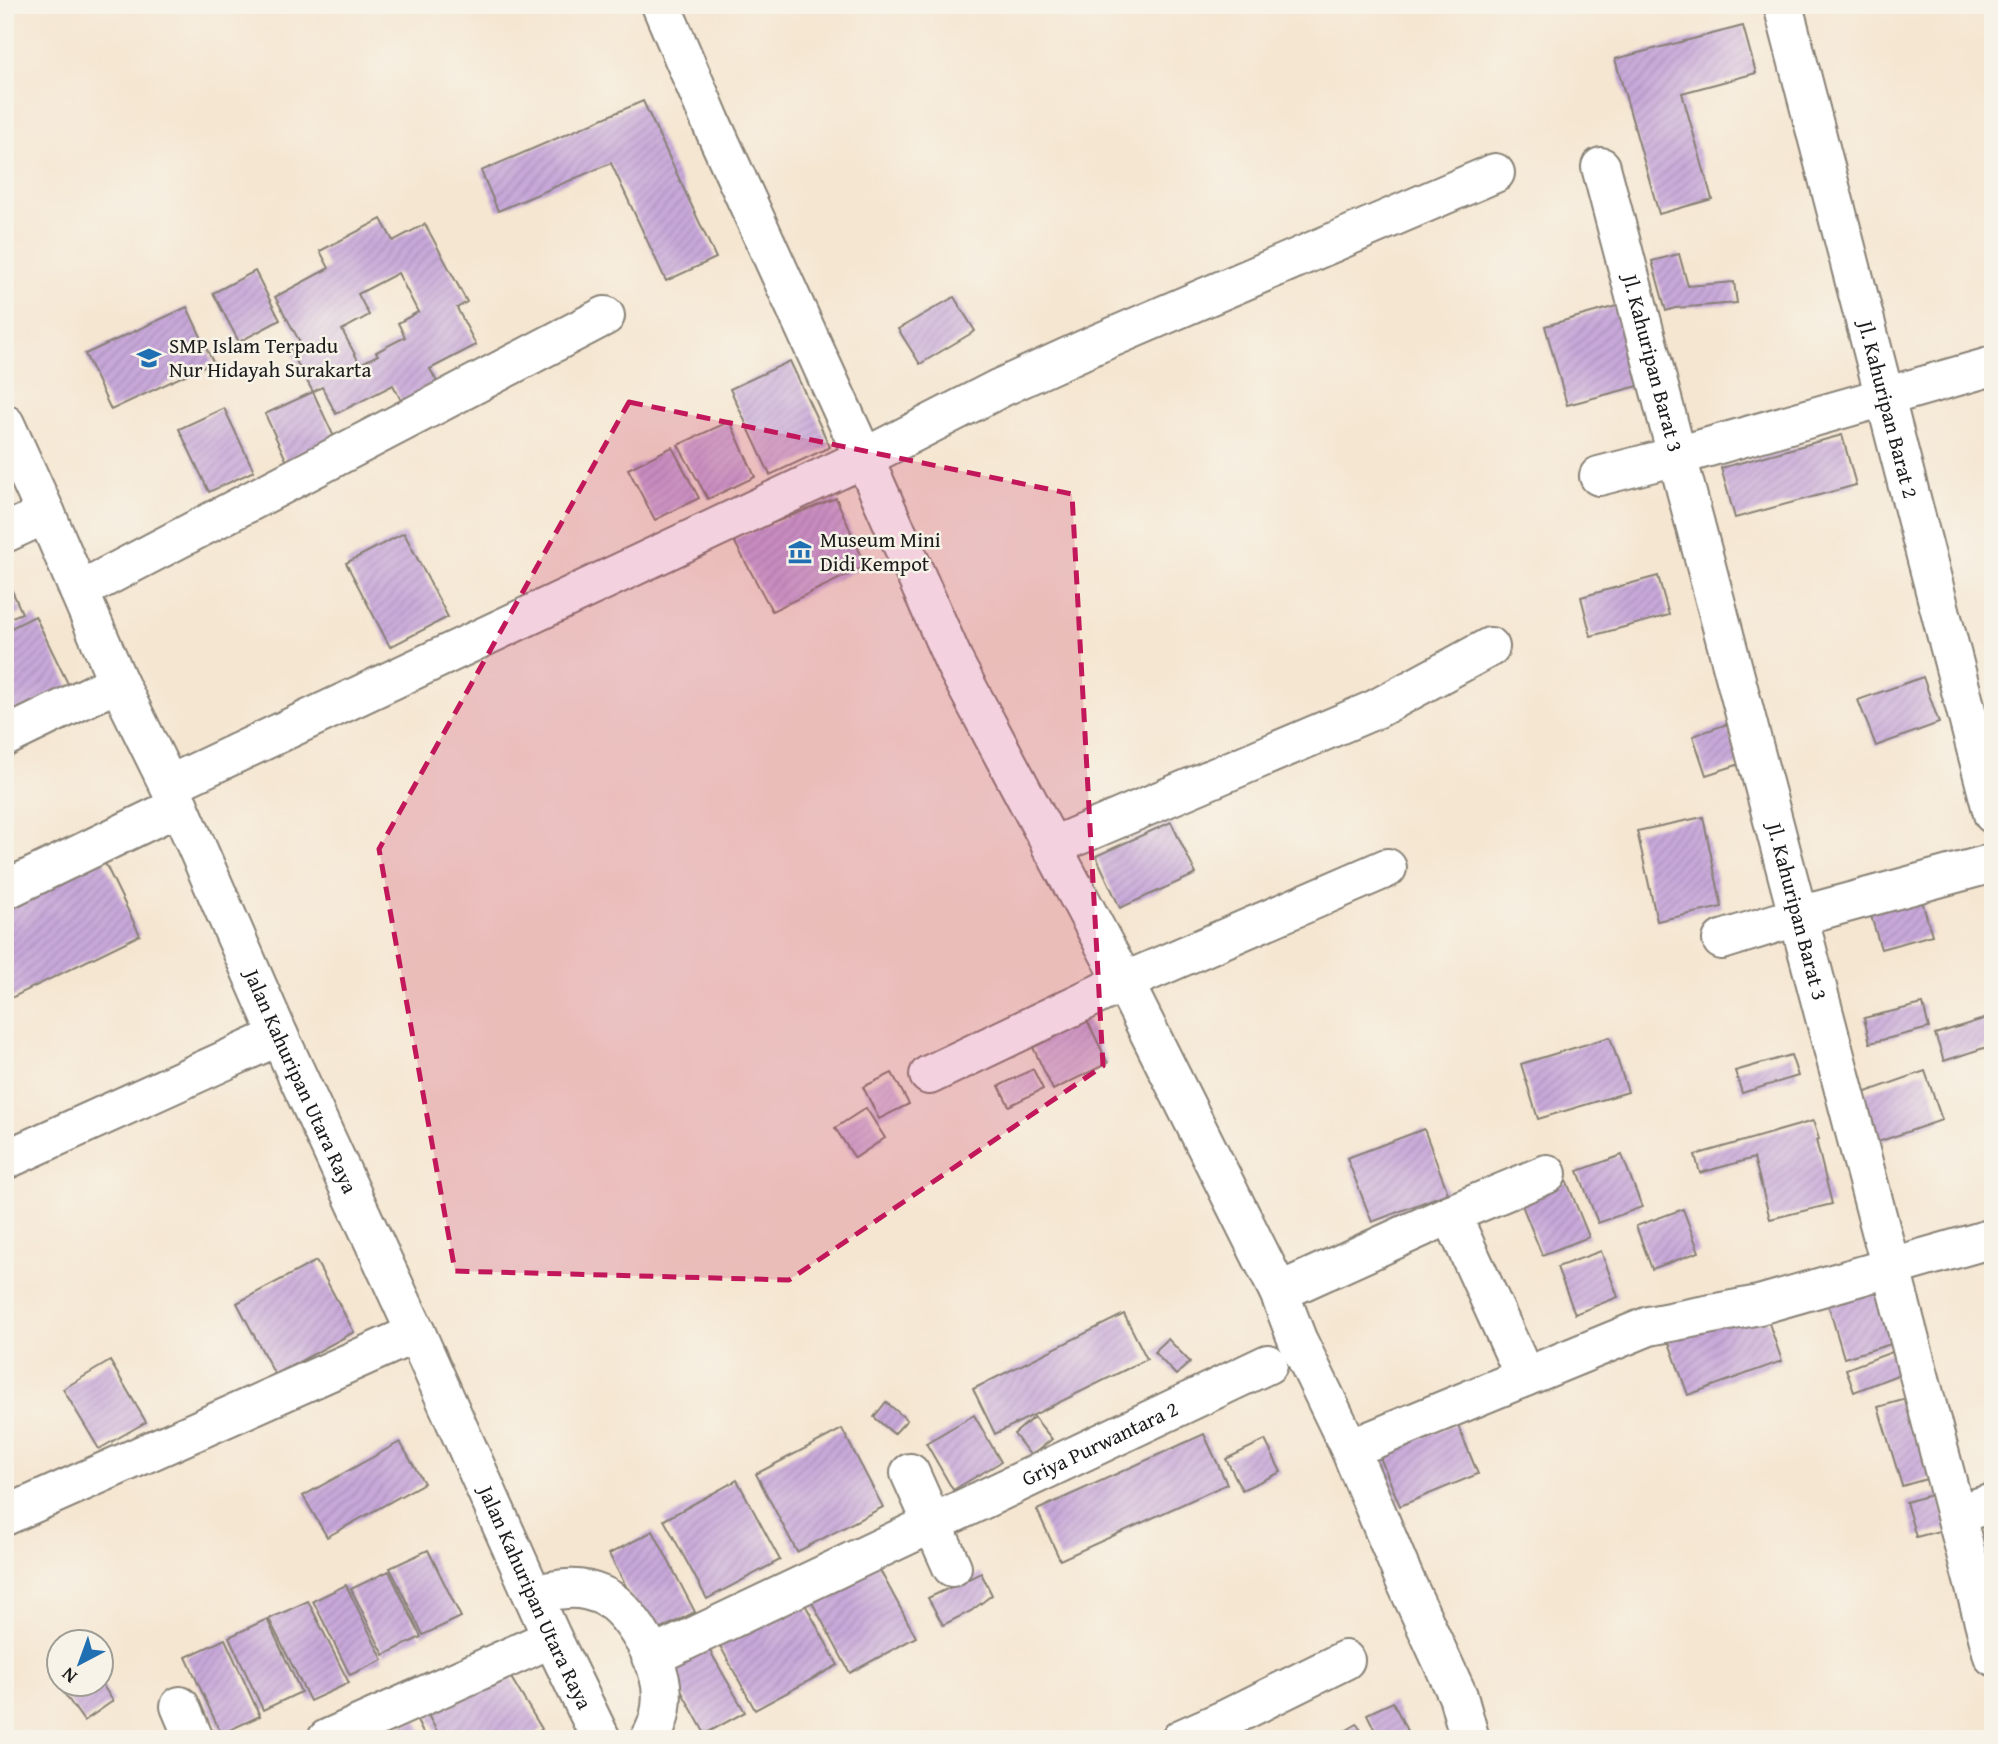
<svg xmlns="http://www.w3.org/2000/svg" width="1998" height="1744" font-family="'Gentium Book Plus',serif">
<defs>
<pattern id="building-hatch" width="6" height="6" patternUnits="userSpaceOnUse" patternTransform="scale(1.75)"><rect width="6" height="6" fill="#c8a8d9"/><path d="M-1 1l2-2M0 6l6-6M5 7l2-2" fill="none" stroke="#ab90ba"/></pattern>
</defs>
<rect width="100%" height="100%" fill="#f7f3e8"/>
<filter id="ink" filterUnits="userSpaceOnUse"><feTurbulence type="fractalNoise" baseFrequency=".0143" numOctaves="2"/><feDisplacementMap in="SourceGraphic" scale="14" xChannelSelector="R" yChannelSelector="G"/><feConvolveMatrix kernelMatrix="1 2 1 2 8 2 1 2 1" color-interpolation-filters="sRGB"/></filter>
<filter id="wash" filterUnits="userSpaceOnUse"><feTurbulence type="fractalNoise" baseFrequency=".00686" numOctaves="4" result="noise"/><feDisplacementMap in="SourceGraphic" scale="28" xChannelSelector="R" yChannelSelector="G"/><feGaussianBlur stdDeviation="1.57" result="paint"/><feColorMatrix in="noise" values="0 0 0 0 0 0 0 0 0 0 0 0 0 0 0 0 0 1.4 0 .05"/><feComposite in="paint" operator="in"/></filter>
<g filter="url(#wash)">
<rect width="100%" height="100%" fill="#f5e6d1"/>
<g id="blocks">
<g fill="url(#building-hatch)" fill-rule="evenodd">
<path d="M1743 26 1756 73 1682 93 1712 199 1659 214 1615 59Z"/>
<path d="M643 101 716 258 666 281 611 163 498 211 481 171Z"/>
<path d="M381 219 393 241 425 224 467 302 457 308 476 345 430 369 442 391 406 410 393 385 336 414 322 387 313 392 335 439 287 462 265 414 313 392 289 348 300 342 275 297 329 268 320 251ZM398 273 418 312 398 323 405 337 376 352 378 355 360 364 342 330 369 315 358 294Z"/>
<path d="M1679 254 1688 286 1734 282 1737 303 1675 308 1666 311 1652 261Z"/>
<path d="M255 271 280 320 239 342 213 293Z"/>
<path d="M954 297 975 331 920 364 898 329Z"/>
<path d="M1620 305 1642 385 1567 405 1545 326Z"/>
<path d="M187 307 213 362 111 410 85 354Z"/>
<path d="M790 361 830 447 770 475 730 389Z"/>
<path d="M224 408 254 471 209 492 179 429Z"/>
<path d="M730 421 755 477 708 499 678 445Z"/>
<path d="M1842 435 1856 485 1735 518 1721 468Z"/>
<path d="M672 447 699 498 655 520 628 469Z"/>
<path d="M836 498 866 566 772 611 733 539Z"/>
<path d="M404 533 448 617 390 647 346 563Z"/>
<path d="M5 575 22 613 5 620Z"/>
<path d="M1658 576 1669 615 1591 636 1581 597Z"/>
<path d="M35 616 73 694 5 727V631Z"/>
<path d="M1923 677 1939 723 1876 746 1858 700Z"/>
<path d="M1727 724 1740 764 1706 775 1693 736Z"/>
<path d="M1703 817 1722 907 1657 921 1637 831Z"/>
<path d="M1171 822 1196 874 1120 908 1096 856Z"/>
<path d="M103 859 140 935 5 1001V907Z"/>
<path d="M1919 891 1932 935 1881 949 1868 906Z"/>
<path d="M1923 1004 1929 1028 1870 1043 1864 1018Z"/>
<path d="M1084 1014 1108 1063 1053 1090 1030 1041Z"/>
<path d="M1993 1016V1045L1944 1061 1935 1034Z"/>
<path d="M1610 1037 1628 1092 1538 1119 1521 1064Z"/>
<path d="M1791 1055 1798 1076 1742 1093 1735 1071Z"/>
<path d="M1033 1069 1043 1089 1009 1106 999 1086Z"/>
<path d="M1925 1071 1942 1120 1878 1142 1860 1094Z"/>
<path d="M892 1073 909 1104 879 1119 863 1087Z"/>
<path d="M866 1108 885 1138 855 1158 835 1128Z"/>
<path d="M1813 1121 1819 1139 1816 1140 1832 1204 1770 1219 1754 1158 1700 1173 1695 1155Z"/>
<path d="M1424 1129 1448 1193 1372 1222 1347 1158Z"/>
<path d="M1622 1155 1642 1207 1598 1223 1578 1171Z"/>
<path d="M1567 1182 1589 1237 1542 1255 1520 1200Z"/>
<path d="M1683 1209 1699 1252 1652 1269 1636 1226Z"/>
<path d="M1601 1251 1618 1297 1575 1314 1557 1267Z"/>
<path d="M316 1261 354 1332 275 1375 237 1303Z"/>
<path d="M1879 1281 1898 1342 1844 1358 1826 1297Z"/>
<path d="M1763 1306 1782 1361 1688 1395 1668 1340Z"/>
<path d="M1124 1314 1147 1359 995 1434 973 1389Z"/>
<path d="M1168 1339 1190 1362 1176 1375 1154 1352Z"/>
<path d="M1892 1352 1900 1374 1854 1392 1846 1369Z"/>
<path d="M110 1361 146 1422 99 1449 63 1389Z"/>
<path d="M1914 1397 1937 1476 1902 1486 1878 1407Z"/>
<path d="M886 1402 907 1420 894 1434 874 1417Z"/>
<path d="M974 1415 1001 1462 953 1490 926 1443Z"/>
<path d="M1034 1417 1052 1439 1031 1456 1014 1434Z"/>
<path d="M1457 1423 1478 1474 1400 1506 1379 1455Z"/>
<path d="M842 1429 883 1507 797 1552 756 1474Z"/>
<path d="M1204 1434 1227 1484 1060 1560 1037 1510Z"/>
<path d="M1265 1440 1281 1472 1242 1490 1226 1459Z"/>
<path d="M400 1442 424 1483 327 1537 303 1496Z"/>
<path d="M737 1480 780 1560 707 1599 664 1520Z"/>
<path d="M1938 1493 1947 1529 1916 1537 1906 1502Z"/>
<path d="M653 1531 695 1612 651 1634 609 1554Z"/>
<path d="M428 1550 461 1617 423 1635 390 1568Z"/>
<path d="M875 1561 916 1637 850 1673 809 1597Z"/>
<path d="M389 1571 421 1637 384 1655 351 1589Z"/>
<path d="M981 1573 992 1595 971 1611 943 1625 928 1598Z"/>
<path d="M346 1585 383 1660 350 1675 313 1601Z"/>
<path d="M801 1597 838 1665 755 1710 718 1642Z"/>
<path d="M308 1601 349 1683 310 1701 269 1619Z"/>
<path d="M267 1619 301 1692 263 1710 229 1637Z"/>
<path d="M225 1639 260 1716 221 1734 186 1657Z"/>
<path d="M706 1644 745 1712 705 1734 667 1665Z"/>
<path d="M510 1676 542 1729 526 1739H441L428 1715Z"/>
<path d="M67 1684H102L113 1701 84 1721 61 1689Z"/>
<path d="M1393 1702 1411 1739H1379L1367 1714Z"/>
<path d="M416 1719 426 1739H378Z"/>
<path d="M1357 1724 1366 1739H1332Z"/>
</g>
</g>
</g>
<g filter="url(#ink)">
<use href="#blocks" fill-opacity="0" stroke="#888176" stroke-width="2"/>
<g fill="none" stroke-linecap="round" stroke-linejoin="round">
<g stroke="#888176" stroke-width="42">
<g id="minor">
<path d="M661 5 711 122 864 458 956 666 1124 982 1279 1292 1297 1339 1350 1449 1649 1326 1759 1305 1993 1238"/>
<path id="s1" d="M1783 5 1993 814"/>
<path id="s2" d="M1601 167 1993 1656"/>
<path id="s3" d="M5 424 46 514 118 682 179 806 279 1036 416 1333 552 1638 601 1739"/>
<path d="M1599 476 1677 456 1993 366"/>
<path d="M5 533 46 514"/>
<path d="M79 591 605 316"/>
<path d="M5 737 118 682"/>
<path d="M169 785 864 458 1000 388 1092 346 1495 173"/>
<path d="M1051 847 1376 709 1490 647"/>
<path d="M5 890 179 806"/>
<path d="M1722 940 1799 916 1993 863"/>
<path d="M929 1075 1124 982 1387 868"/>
<path d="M5 1160 279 1036"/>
<path d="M1451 1214 1525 1377"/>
<path d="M1279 1292 1451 1214 1547 1174"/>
<path d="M1350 1449 1404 1578 1458 1696 1470 1739"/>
<path d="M910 1473 952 1567"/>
<path d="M1956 1514 1993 1503"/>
<path d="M5 1516 416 1333"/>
<path d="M532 1594C559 1590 575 1584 601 1595 626 1605 653 1650 659 1676 665 1697 661 1721 650 1739"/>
<path id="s4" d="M651 1657 1268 1364"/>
<path d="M180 1706 194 1739"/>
<path d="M327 1739 552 1638"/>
<path d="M1181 1739 1224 1720 1345 1660"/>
</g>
</g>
<use href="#minor" stroke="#fff" stroke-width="38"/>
</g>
</g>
<path fill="#c2185b" fill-opacity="0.2" stroke="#c2185b" stroke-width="5" stroke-dasharray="14 9" stroke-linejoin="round" d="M629 402 1072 494 1103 1066 789 1280 455 1271 379 849Z"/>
<defs>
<g id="school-bare" transform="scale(1.89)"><path d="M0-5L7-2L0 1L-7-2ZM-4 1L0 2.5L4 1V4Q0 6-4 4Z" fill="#1f6fb2" stroke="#f7f3e8" stroke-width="2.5" paint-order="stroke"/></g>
<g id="museum-bare" transform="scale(1.89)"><path d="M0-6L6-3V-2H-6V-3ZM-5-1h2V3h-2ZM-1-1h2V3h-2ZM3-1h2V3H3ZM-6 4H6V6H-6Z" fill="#1f6fb2" stroke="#f7f3e8" stroke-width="2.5" paint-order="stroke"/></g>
</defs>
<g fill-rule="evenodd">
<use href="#school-bare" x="149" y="358"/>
<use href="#museum-bare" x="800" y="552"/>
</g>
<g text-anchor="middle" stroke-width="5" stroke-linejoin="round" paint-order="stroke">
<g font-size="21" fill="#1c1c1c" stroke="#f7f3e8" text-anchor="start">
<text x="169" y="353">SMP Islam Terpadu<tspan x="169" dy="24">Nur Hidayah Surakarta</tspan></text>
<text x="820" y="547">Museum Mini<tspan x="820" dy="24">Didi Kempot</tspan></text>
</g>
<g font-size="21" fill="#1c1c1c" stroke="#f7f3e8">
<text dy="7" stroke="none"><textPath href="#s2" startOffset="203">Jl. Kahuripan Barat 3</textPath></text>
<text dy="7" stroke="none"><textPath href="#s1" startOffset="418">Jl. Kahuripan Barat 2</textPath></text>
<text dy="7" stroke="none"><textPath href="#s2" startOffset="770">Jl. Kahuripan Barat 3</textPath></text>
<text dy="7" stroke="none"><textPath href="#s3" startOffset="721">Jalan Kahuripan Utara Raya</textPath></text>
<text dy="7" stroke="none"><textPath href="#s4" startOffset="497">Griya Purwantara 2</textPath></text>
<text dy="7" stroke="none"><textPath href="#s3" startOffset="1288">Jalan Kahuripan Utara Raya</textPath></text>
</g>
</g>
<rect width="1998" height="1744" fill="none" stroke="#f7f3e8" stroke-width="28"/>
<g transform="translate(80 1663) rotate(221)"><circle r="33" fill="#f7f3e8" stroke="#9f9d96" stroke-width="2"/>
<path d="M0-5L12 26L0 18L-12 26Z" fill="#1f6fb2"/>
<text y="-10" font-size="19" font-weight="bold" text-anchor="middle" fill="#1c1c1c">N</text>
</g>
</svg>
